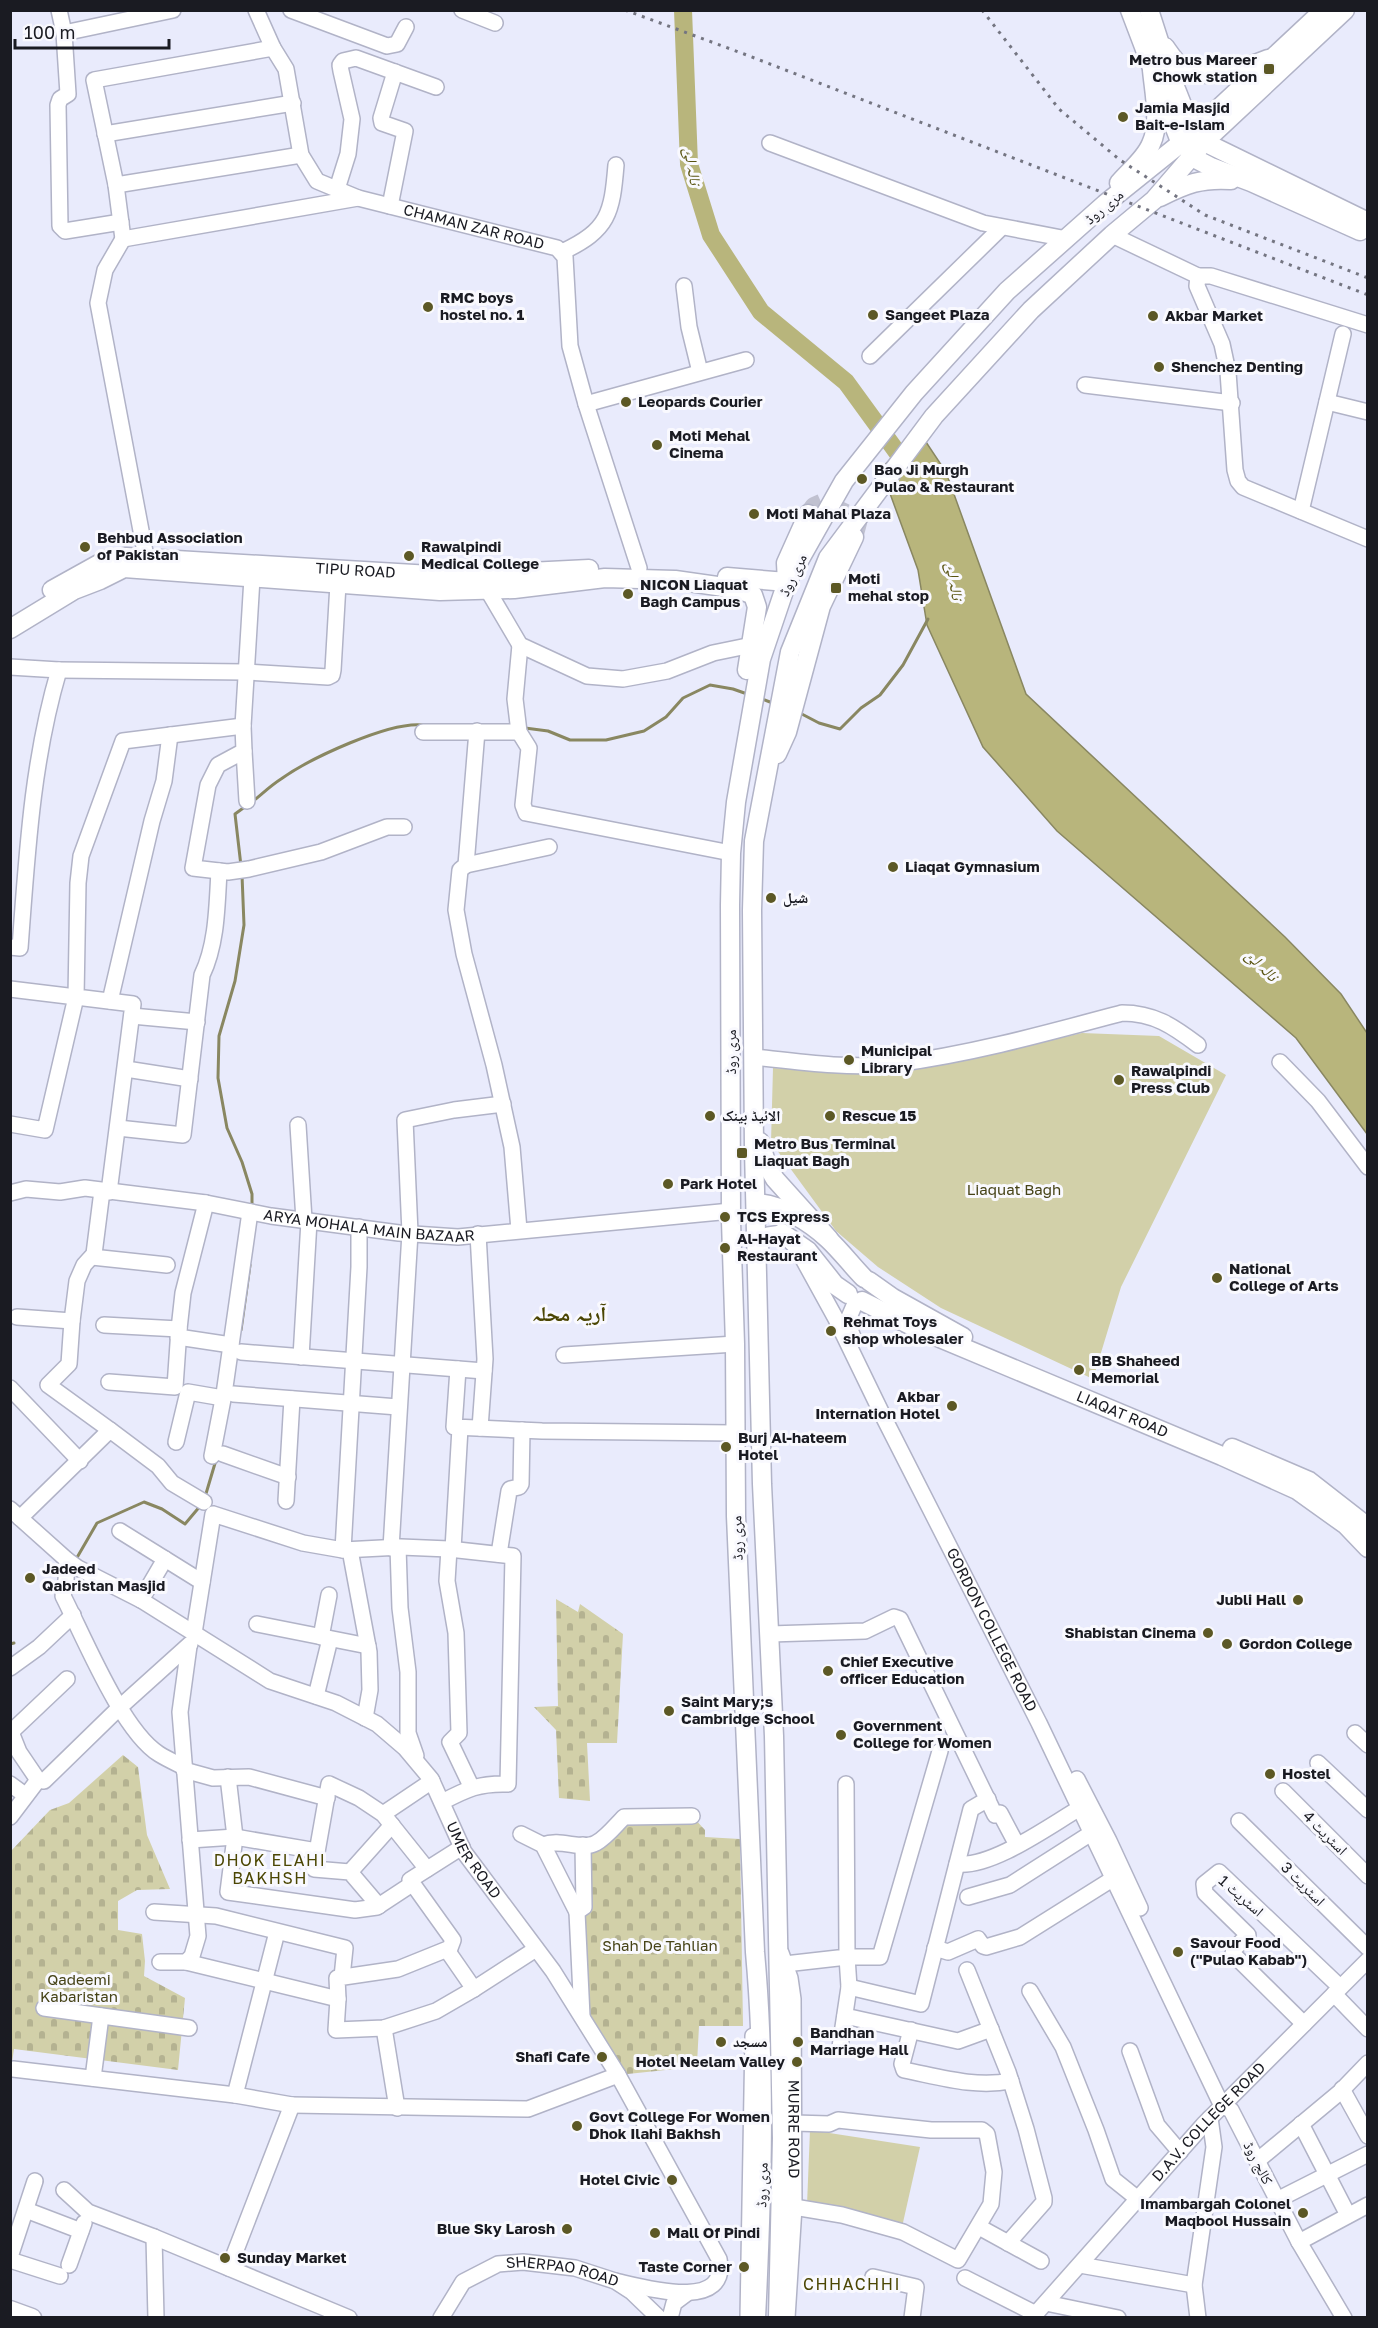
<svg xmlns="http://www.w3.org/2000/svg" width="1378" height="2328" font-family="'Golos Text','Noto Naskh Arabic',sans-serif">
<defs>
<pattern id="cemetery-stones" width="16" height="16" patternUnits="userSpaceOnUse" patternTransform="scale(1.5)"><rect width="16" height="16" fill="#d2d0a9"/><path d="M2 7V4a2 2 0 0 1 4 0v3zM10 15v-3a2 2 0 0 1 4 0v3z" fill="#b4b291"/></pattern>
</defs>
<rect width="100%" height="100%" fill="#e9ebfc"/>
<g fill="#d2d0a9">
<path d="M1082 1033 1159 1036 1226 1075 1121 1287 1093 1379 941 1308 878 1267 836 1231 771 1142 773 1068 850 1073 999 1052Z"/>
<path d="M810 2130 920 2147 902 2227 807 2205Z"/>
</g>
<g fill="url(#cemetery-stones)">
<path d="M556 1599 578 1612 580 1604 623 1634 617 1743H587L590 1801 559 1798 556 1730 534 1707 558 1706Z"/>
<path d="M123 1755 138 1767 147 1835 170 1889 137 1890 118 1901V1930L142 1934 145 1961 144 1976 185 1998 178 2070 14 2049 11 2069V1851L50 1810 69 1803Z"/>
<path d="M692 1816 705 1830V1837L740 1839 743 2026H699L697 2064 685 2068 618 2075 583 2018V1845L624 1817Z"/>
</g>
<path fill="#b8b57c" stroke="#898761" stroke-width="1.5" d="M918 430 946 472 1026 694 1285 937 1341 994 1367 1033V1134L1296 1038 1057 831 983 747 927 625 918 570 881 469Z"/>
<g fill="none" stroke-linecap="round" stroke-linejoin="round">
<g stroke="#898761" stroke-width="3">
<path d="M762 699 775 704"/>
<path d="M798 712 819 723 840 729 861 708 880 695 903 665 928 619"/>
<path d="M525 728 548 731 570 740H606L644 731 666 717 683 698 710 685 733 689 750 695"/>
<path d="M252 802C261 795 270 786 281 779 309 759 389 721 423 725"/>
<path d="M241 866 235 814 246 806"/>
<path d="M242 875 244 925 235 981 219 1036 218 1078 227 1128 242 1162 252 1194V1208"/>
<path d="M241 1330 250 1265"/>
<path d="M205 1497 216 1460"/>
<path d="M75 1561 97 1523 144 1502 162 1509 185 1524 201 1505"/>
<path d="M10 1644 14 1643"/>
</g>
<path stroke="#b8b57c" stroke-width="18" d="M683 10 689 164 711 235 761 312 846 382 910 470"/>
<path stroke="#c0c1d0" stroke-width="18" stroke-dasharray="18 9" stroke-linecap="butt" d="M808 514 814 506 823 502 852 516 858 523 855 534"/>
<g stroke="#b1b3c7" stroke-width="18">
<g id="minor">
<path d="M59 10 64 33 68 94 60 99 58 105 60 226 65 231 121 222"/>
<path id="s1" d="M256 10 273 48 286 69 301 155 317 181 358 198 557 248 565 257 570 346 586 404 639 568"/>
<path d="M291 10 387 46 397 44 406 27"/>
<path d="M462 10 495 23"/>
<path d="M64 33 173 10"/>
<path d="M105 134 293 103"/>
<path d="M770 143 983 223 1067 239"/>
<path d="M116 185 301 155"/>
<path d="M337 189 348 154 352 119 341 71 340 65 343 61 356 58 436 87"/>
<path d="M390 206 405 131 382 123 381 118 395 72"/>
<path d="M1112 235 1198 276 1197 286 1222 344 1228 372 1235 470 1238 481 1243 487 1368 539"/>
<path d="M123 239 116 185 94 80 273 48"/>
<path d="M123 239 105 270 98 303 146 557"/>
<path d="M123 239 358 198"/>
<path d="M562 252C609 230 612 213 616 165"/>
<path d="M1198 276H1211L1368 325"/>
<path d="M684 286 689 327 700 372"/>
<path d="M870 356 1001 228"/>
<path d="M1085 385 1232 403"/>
<path d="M1327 402 1368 412"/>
<path d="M586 404 746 360"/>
<path d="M1301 511 1343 334"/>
<path d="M252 578 243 726 244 751 218 765 208 785 193 868 228 872 249 869 321 852 387 827H404"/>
<path d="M487 589 520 645 587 676 623 679 667 671 713 653 752 645"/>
<path d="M520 645 515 699 519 732 529 748 523 805 526 813 731 853"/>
<path d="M10 667 59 670C32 761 27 854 20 948L10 947"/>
<path d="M59 670 246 672 328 677 332 675 333 670 338 584"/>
<path d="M477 731 466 865 460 870 456 910 464 954 494 1065 512 1147 519 1230"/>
<path d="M423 732H519"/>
<path d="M244 751 247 801"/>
<path d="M466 865 549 847"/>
<path d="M10 989 76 997 45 1130 10 1124"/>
<path d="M110 1001 152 821 164 781 170 735"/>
<path d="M132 1016 197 1022"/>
<path d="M754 1057C800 1062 848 1069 895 1064 972 1054 1047 1033 1122 1013 1154 1013 1173 1026 1198 1045"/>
<path d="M1280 1062 1318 1101 1368 1167"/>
<path d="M126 1069 190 1079"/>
<path d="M298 1125 304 1220"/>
<path d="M118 1128 183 1135 202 975C217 944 217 905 219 871"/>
<path d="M109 1192 133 1004 76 997 78 883 81 856 123 741 243 726"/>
<path id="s2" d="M10 1193 26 1189 60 1192 85 1188 206 1203 271 1216 399 1233 458 1237 731 1211"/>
<path d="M478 1234 485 1359 480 1428"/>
<path d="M92 1257 167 1265"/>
<path id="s3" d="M760 1257 761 1242 768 1235 782 1233 797 1248 836 1319 884 1418 1039 1723 1222 2106"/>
<path d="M17 1317 72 1321 77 1281 84 1265 94 1254 102 1191"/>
<path d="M72 1321 69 1364 48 1385 110 1430"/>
<path d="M104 1325 179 1329 183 1293 206 1203"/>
<path d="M178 1337 231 1345"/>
<path d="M853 1337 847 1322 856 1301"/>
<path d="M241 1352 484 1371"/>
<path d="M564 1355 735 1344"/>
<path d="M301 1357 309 1221"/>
<path d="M458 1369 454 1427 542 1431 734 1433"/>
<path d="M109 1382 175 1387 179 1329"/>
<path d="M10 1388 80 1461"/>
<path d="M233 1394 398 1407"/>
<path d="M176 1442 188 1392 223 1398"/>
<path d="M223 1454 288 1477"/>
<path d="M212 1456 224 1394 250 1212"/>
<path d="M286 1501 292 1399"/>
<path id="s4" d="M10 1509 67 1560 78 1568 141 1600 270 1681 336 1703 377 1724 405 1748 431 1779 464 1852 553 1971 618 2075 719 2259C730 2313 642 2287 615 2281"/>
<path d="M20 1518 110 1430 158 1466 172 1483 204 1502"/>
<path d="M120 1531 202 1582"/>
<path d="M398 1547 400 1608 408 1672V1733L416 1756"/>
<path d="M391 1548 410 1233 405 1120 454 1110 503 1104"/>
<path d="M449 1549 447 1581 456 1633 459 1733 450 1742 471 1786"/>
<path d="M453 1549 460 1428H462"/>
<path d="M343 1550 359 1267V1227"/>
<path d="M350 1550 369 1652 370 1690 365 1718"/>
<path d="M499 1554 509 1491 510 1489 519 1487 521 1484 522 1430"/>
<path d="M67 1560 66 1580 63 1596C84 1637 122 1731 159 1754 167 1759 176 1763 184 1767"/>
<path d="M141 1600 165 1559"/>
<path d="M257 1624 368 1646"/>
<path d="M194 1633 213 1514 303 1543 343 1550 401 1547 449 1549 513 1556 508 1784C479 1783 467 1789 442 1802"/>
<path d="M770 1634 865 1631 894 1617 900 1619 995 1815 1000 1813 1017 1845"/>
<path d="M321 1637 329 1595"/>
<path d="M10 1668 39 1647 73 1615"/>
<path d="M316 1696 330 1639"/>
<path d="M1355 1733 1368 1745"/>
<path d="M1318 1763 1368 1810"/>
<path d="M184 1770 213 1778 249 1777 327 1798"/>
<path d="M228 1777 235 1837 228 1892 355 1910 377 1907 412 1884"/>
<path d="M1077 1779 1109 1841 1140 1908"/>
<path d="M38 1780 19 1752 11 1732 67 1679"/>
<path d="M10 1784 25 1795"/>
<path d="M1283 1791 1368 1876"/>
<path d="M383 1814 432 1781"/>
<path d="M10 1817 38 1780 44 1781 120 1707 190 1644"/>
<path d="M1239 1821 1368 1948"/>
<path d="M521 1834 543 1845 577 1912"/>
<path d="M190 1840 235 1837 317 1851"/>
<path d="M543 1845C561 1838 582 1851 596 1843 606 1838 616 1825 624 1817L692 1816"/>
<path d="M462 1847 410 1880 453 1940 450 1948 398 1969 337 1978 338 1999 336 2030 384 2028 436 2011 474 1989 536 1949"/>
<path d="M957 1864C992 1868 1049 1826 1080 1808"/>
<path d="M350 1872 392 1825"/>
<path d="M968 1897 1010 1885 1093 1832"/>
<path d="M379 1906 350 1872 314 1869 329 1784 359 1798 383 1814 427 1869"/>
<path d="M154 1912 216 1916 345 1948 342 1977"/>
<path d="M935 1948 948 1952 978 1939 983 1946 986 1947 1020 1937 1114 1878"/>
<path d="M447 1950 474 1989"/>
<path id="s5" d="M781 1953 790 1978 793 1999 794 2207 787 2318"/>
<path d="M160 1962H186L192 1956 198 1936 180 1712 189 1646"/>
<path d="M186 1962 338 1999"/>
<path d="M785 1964 847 1957 846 1784"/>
<path d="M967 1970 1008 2072 1026 2129 1044 2198V2202L1008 2243"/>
<path d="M849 1987 921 2004 971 1809 988 1799"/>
<path d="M1030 1991 1063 2047 1096 2130 1113 2179 1138 2199"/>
<path d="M1334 1994 1368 2029"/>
<path d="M44 2008 189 2028"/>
<path d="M582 2016 577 1912 584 1907 583 1845"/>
<path d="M845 2016 958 2041 991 2029"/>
<path d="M1304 2024 1233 1954 1234 1949 1248 1935 1205 1893 1204 1884 1219 1872 1340 1987"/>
<path d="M384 2028 397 2108"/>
<path d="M911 2030 902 2064 904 2070C940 2077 974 2088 1011 2081"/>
<path d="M840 2047 849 1987 847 1957H880L940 1751"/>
<path d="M1130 2051 1157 2125 1180 2152"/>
<path d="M13 2069 235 2095 292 2105 229 2268"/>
<path d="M93 2078 101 2016"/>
<path d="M1342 2089 1368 2136"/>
<path d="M235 2095 277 1932"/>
<path d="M292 2105 528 2109 618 2075"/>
<path d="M1222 2106 1231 2110 1299 2242 1344 2318"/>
<path d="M794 2123 829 2124 838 2120 931 2130H982L987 2134 994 2172 991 2204 958 2260 903 2232 842 2215 794 2207"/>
<path d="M1301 2124 1348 2215"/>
<path d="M1257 2161 1340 2092 1368 2063"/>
<path d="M64 2190 88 2212 154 2237 349 2318"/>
<path d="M1277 2200 1368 2154"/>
<path d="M26 2210 81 2231"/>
<path d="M979 2227 1041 2261"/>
<path d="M154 2237 156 2318"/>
<path d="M1299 2242 1368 2205"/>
<path d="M10 2257 35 2181"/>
<path d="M10 2260 60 2276"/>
<path d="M69 2265 84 2223"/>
<path d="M1080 2265 1194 2285"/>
<path d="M873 2277 916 2287 912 2318"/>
<path d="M965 2278 1036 2314"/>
<path d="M1046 2303 1118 2318"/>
<path id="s6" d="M441 2318 463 2282 498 2264 523 2262 575 2268 615 2281 632 2292 659 2318"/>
<path d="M670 2318 674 2303 686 2294"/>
<path d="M748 2318 753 2036"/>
<path id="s7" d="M1032 2318 1205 2123 1368 1960"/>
<path d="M1198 2318 1194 2285 1214 2147 1210 2118"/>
</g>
</g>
<g stroke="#b1b3c7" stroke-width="21">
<g id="major">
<path d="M1130 10 1181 144"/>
<path d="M1149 10 1168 69 1187 117 1204 142 1368 222"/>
<path d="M1165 47C1170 54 1176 64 1184 69 1204 81 1249 67 1268 59"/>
<path d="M1190 156 1211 167 1251 182 1360 231"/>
<path d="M1119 183C1129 171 1145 159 1151 144 1161 123 1154 92 1152 70"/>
<path d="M1160 197C1186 184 1201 178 1231 180"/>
<path d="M727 577 787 582 786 563 808 514"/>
<path id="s8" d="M52 590 106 560 126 557 448 576 589 569"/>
<path d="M10 629 74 590 100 580 124 568 440 591 514 589 605 578 675 580 738 589 753 595 757 607 747 670"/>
<path d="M777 754 787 732 821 606 854 537"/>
<path d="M760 1142 767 1165 775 1179 829 1239"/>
<path d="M756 1203C781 1204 810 1222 828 1239 841 1251 852 1266 864 1278"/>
<path d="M782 1233 808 1251 835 1285 848 1294"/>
<path d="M869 1281 893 1298 963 1337"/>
<path id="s9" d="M862 1301 916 1328 1222 1456 1297 1490 1346 1525 1368 1548"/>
<path d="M1232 1448 1309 1481 1368 1527"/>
<path d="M10 2310 32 2318"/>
<path d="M756 2318C762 2196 766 2074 755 1952L736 1516 735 1344 731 1221 730 905 731 853 736 802 761 659 787 582 844 481 914 393 1007 291 1105 204 1186 139 1324 10"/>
<path d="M778 2318 782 2138 774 1736 762 1484 754 1149 752 910 754 841 790 652 828 558 934 416 1031 310 1112 235 1154 200 1204 142 1345 10"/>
</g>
</g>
<use href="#minor" stroke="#fff" stroke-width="15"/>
<use href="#major" stroke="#fff" stroke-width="18"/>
<g stroke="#747581" stroke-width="3" stroke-dasharray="3 6" stroke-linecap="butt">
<path d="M625 10 744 54 1368 295"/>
<path d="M982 10 1059 109 1120 160 1205 215 1368 278"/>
</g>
</g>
<g fill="#5c5825" stroke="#f9f9fe" stroke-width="2">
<rect x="1263" y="63" width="12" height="12" rx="3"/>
<circle cx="1123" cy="117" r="6"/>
<circle cx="428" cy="307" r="6"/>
<circle cx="873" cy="315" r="6"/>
<circle cx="1153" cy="316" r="6"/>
<circle cx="1159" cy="367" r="6"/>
<circle cx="626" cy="402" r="6"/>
<circle cx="657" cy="445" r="6"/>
<circle cx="862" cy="479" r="6"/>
<circle cx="754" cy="514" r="6"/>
<circle cx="85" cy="547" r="6"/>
<circle cx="409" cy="556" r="6"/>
<rect x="830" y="582" width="12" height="12" rx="3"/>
<circle cx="628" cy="594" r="6"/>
<circle cx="893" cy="867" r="6"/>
<circle cx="771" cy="898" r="6"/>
<circle cx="849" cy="1060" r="6"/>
<circle cx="1119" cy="1080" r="6"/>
<circle cx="710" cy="1116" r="6"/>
<circle cx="830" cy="1116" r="6"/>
<rect x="736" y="1147" width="12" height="12" rx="3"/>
<circle cx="668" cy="1184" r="6"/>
<circle cx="725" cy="1217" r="6"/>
<circle cx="725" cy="1248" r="6"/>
<circle cx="1217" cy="1278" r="6"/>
<circle cx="831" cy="1331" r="6"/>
<circle cx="1079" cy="1370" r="6"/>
<circle cx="952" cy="1406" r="6"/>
<circle cx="726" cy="1447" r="6"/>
<circle cx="30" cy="1578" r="6"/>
<circle cx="1298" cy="1600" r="6"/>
<circle cx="1208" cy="1633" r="6"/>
<circle cx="1227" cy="1644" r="6"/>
<circle cx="828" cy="1671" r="6"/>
<circle cx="669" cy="1711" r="6"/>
<circle cx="841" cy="1735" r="6"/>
<circle cx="1270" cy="1774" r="6"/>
<circle cx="1178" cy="1952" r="6"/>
<circle cx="721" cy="2042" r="6"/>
<circle cx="798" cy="2042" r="6"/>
<circle cx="602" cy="2057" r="6"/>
<circle cx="797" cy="2062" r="6"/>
<circle cx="577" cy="2126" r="6"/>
<circle cx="672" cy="2180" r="6"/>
<circle cx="1303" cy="2213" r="6"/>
<circle cx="567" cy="2229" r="6"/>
<circle cx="655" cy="2233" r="6"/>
<circle cx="225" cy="2258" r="6"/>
<circle cx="744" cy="2267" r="6"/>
</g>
<g text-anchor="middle" stroke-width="6" stroke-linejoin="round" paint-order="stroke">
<g font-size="15" font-weight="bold" fill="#1a1b22" stroke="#f9f9fe" text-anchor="start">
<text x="1257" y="65" text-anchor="end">Metro bus Mareer<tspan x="1257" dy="17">Chowk station</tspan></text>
<text x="1135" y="113">Jamia Masjid<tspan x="1135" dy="17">Bait-e-Islam</tspan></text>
<text x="440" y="303">RMC boys<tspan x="440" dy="17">hostel no. 1</tspan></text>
<text x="885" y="320">Sangeet Plaza</text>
<text x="1165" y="321">Akbar Market</text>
<text x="1171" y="372">Shenchez Denting</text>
<text x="638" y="407">Leopards Courier</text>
<text x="669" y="441">Moti Mehal<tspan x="669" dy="17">Cinema</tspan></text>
<text x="874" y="475">Bao Ji Murgh<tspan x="874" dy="17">Pulao &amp; Restaurant</tspan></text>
<text x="766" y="519">Moti Mahal Plaza</text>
<text x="97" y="543">Behbud Association<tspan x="97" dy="17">of Pakistan</tspan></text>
<text x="421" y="552">Rawalpindi<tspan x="421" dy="17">Medical College</tspan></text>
<text x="848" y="584">Moti<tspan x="848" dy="17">mehal stop</tspan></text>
<text x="640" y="590">NICON Liaquat<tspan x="640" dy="17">Bagh Campus</tspan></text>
<text x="905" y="872">Liaqat Gymnasium</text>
<text x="783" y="903">شیل</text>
<text x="861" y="1056">Municipal<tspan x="861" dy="17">Library</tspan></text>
<text x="1131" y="1076">Rawalpindi<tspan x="1131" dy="17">Press Club</tspan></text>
<text x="722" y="1121">الائیڈ بینک</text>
<text x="842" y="1121">Rescue 15</text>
<text x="754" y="1149">Metro Bus Terminal<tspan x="754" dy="17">Liaquat Bagh</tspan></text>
<text x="680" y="1189">Park Hotel</text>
<text x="737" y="1222">TCS Express</text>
<text x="737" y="1244">Al-Hayat<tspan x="737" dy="17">Restaurant</tspan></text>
<text x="1229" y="1274">National<tspan x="1229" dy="17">College of Arts</tspan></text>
<text x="843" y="1327">Rehmat Toys<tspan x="843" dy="17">shop wholesaler</tspan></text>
<text x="1091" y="1366">BB Shaheed<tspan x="1091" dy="17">Memorial</tspan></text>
<text x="940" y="1402" text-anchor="end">Akbar<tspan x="940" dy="17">Internation Hotel</tspan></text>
<text x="738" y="1443">Burj Al-hateem<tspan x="738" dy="17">Hotel</tspan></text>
<text x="42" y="1574">Jadeed<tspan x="42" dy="17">Qabristan Masjid</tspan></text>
<text x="1286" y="1605" text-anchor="end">Jubli Hall</text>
<text x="1196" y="1638" text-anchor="end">Shabistan Cinema</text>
<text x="1239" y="1649">Gordon College</text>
<text x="840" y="1667">Chief Executive<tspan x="840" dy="17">officer Education</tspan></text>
<text x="681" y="1707">Saint Mary;s<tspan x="681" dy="17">Cambridge School</tspan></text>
<text x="853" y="1731">Government<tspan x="853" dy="17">College for Women</tspan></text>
<text x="1282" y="1779">Hostel</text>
<text x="1190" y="1948">Savour Food<tspan x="1190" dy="17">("Pulao Kabab")</tspan></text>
<text x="810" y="2038">Bandhan<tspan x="810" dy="17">Marriage Hall</tspan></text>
<text x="733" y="2047">مسجد</text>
<text x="590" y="2062" text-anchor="end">Shafi Cafe</text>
<text x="785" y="2067" text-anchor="end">Hotel Neelam Valley</text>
<text x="589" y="2122">Govt College For Women<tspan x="589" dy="17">Dhok Ilahi Bakhsh</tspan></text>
<text x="660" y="2185" text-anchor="end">Hotel Civic</text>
<text x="1291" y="2209" text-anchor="end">Imambargah Colonel<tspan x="1291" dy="17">Maqbool Hussain</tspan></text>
<text x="555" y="2234" text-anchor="end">Blue Sky Larosh</text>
<text x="667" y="2238">Mall Of Pindi</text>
<text x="237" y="2263">Sunday Market</text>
<text x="732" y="2272" text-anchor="end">Taste Corner</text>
</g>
<g font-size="15" fill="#1a1b22" stroke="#f9f9fe">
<text transform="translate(1104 207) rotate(-40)" y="5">مری روڈ</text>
<text dy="5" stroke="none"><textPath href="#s1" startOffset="348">CHAMAN ZAR ROAD</textPath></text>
<text dy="5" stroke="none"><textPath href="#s8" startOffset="312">TIPU ROAD</textPath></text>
<text transform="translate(793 575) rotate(-64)" y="5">مری روڈ</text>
<text transform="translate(731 1052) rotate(-90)" y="5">مری روڈ</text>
<text dy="5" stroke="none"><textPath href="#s2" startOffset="363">ARYA MOHALA MAIN BAZAAR</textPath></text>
<text dy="5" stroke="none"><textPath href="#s9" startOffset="284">LIAQAT ROAD</textPath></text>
<text transform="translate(737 1538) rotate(-92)" y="5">مری روڈ</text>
<text dy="5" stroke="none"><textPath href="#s3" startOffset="489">GORDON COLLEGE ROAD</textPath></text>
<text transform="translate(1325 1833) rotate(45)" y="5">اسٹریٹ 4</text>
<text dy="5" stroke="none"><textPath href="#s4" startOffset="598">UMER ROAD</textPath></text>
<text transform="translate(1303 1884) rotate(45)" y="5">اسٹریٹ 3</text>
<text transform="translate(1241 1896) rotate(41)" y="5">اسٹریٹ 1</text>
<text dy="5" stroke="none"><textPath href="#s7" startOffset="264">D.A.V. COLLEGE ROAD</textPath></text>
<text dy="5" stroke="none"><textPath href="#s5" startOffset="178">MURRE ROAD</textPath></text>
<text transform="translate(1258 2163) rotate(63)" y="5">کالج روڈ</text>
<text transform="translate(762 2185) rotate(-88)" y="5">مری روڈ</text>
<text dy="5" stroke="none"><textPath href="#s6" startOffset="147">SHERPAO ROAD</textPath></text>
</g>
<g font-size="15" fill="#464317" stroke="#f9f9fe">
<text x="1014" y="1195">Liaquat Bagh</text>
<text x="660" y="1951">Shah De Tahlian</text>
<text x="79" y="1985">Qadeemi<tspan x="79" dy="17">Kabaristan</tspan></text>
</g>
<g font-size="16" font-style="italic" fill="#585310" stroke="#f9f9fe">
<text transform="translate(693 166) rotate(80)" y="6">نالہ لئ</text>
<text transform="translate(955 581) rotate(80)" y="6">نالہ لئ</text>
<text transform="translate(1262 965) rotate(44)" y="6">نالہ لئ</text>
</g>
<g font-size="16" letter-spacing="1.5" fill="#4b4603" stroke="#f9f9fe">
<text x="270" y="1866">DHOK ELAHI<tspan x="270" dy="18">BAKHSH</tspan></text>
<text x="852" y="2290">CHHACHHI</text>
</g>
<g font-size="21" font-weight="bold" fill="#4b4603" stroke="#f9f9fe">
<text x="569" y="1321">آریہ محلہ</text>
</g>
</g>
<rect width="1378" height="2328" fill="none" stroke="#1a1b22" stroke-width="24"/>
<path d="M15 39v9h154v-9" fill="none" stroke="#1a1b22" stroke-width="3"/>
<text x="24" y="39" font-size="18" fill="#1a1b22" stroke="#f9f9fe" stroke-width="4.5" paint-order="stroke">100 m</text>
</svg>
